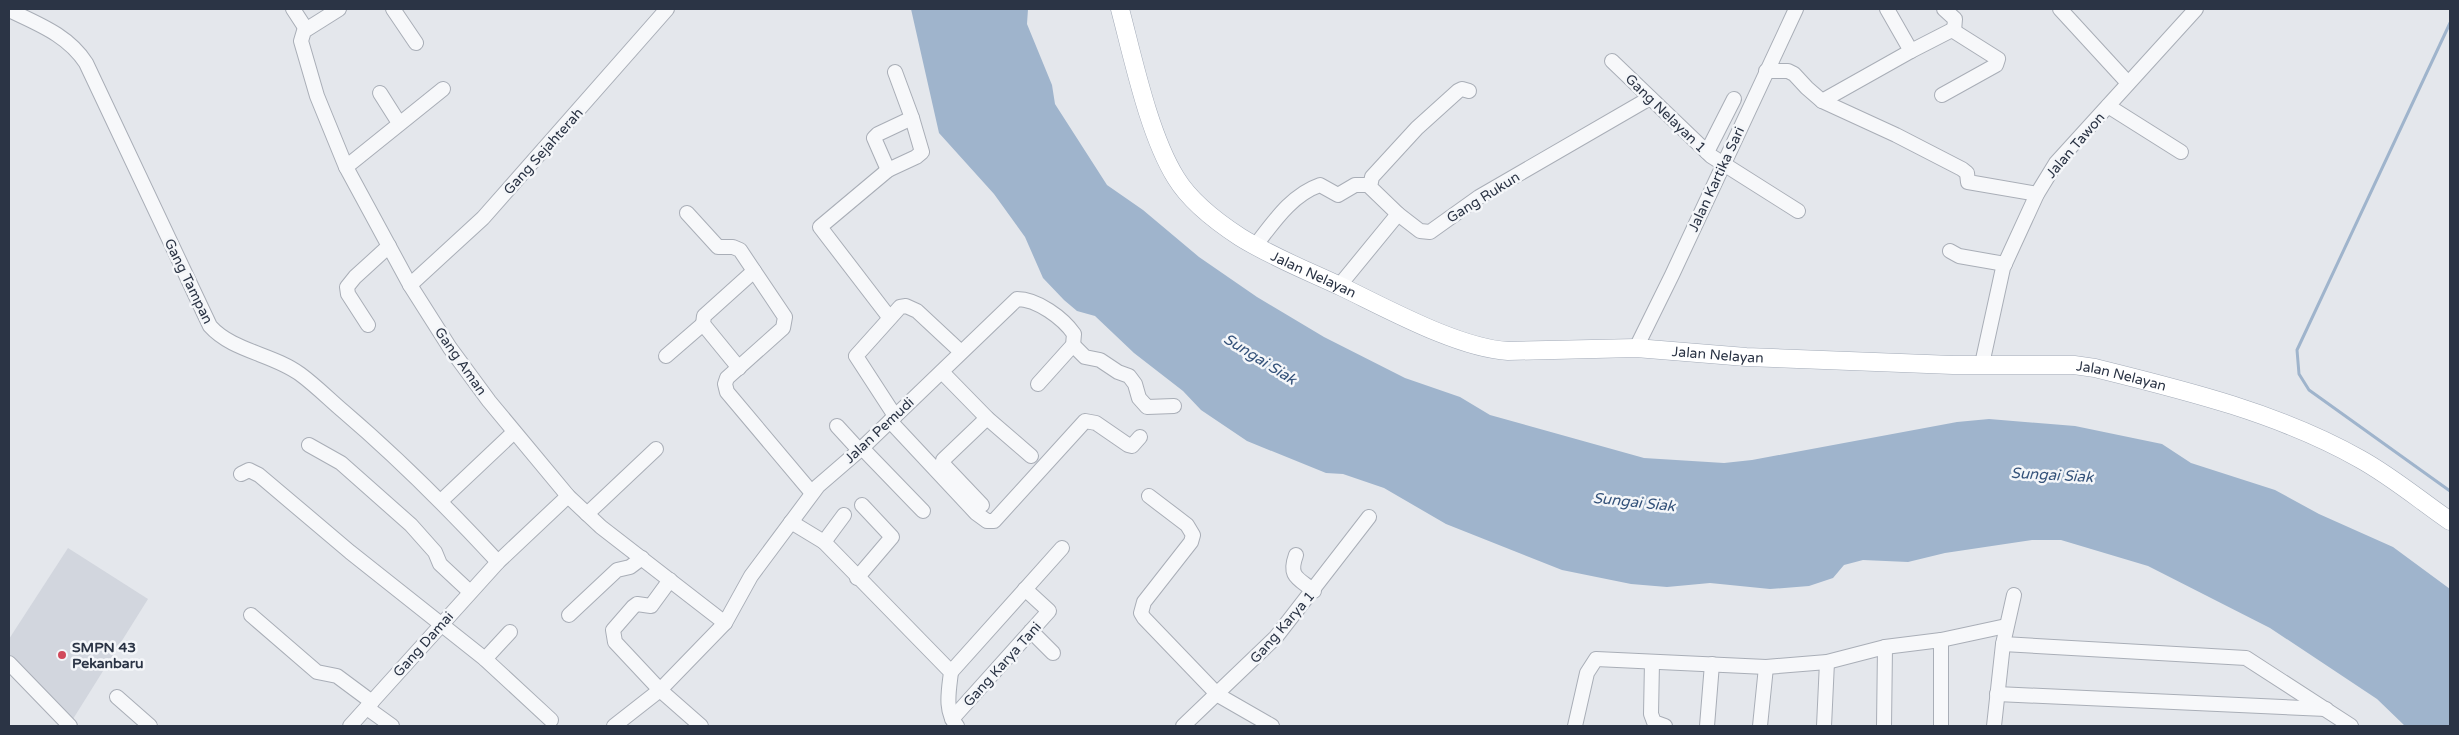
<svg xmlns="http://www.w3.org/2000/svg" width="2459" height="735" font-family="'Varela Round',sans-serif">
<rect width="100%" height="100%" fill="#e4e7ec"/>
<path fill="#d2d6de" d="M68 548 148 599 73 719 9 656V639Z"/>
<path fill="#9fb4cc" d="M911 9H1028L1027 24 1052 85 1055 104 1107 185 1143 210 1199 257 1257 297 1324 337 1405 378 1460 397 1490 415 1644 458 1724 463 1752 460 1957 422 1989 419 2075 426 2162 444 2191 463 2275 490 2319 514 2393 547 2450 589V726H2405L2377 699 2270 628 2148 566 2061 540H2032L1945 553 1908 562 1863 560 1844 565 1833 578 1809 586 1770 589 1710 583 1667 587 1631 584 1562 570 1446 524 1384 488 1343 474 1326 473 1247 441 1201 410 1183 391 1134 353 1095 316 1077 311 1064 300 1043 278 1025 237 994 194 939 133Z"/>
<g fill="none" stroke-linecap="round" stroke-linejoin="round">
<path stroke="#9fb4cc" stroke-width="3" d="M2450 23 2297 350 2299 374 2309 390 2450 491"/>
<g stroke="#a9aeb7" stroke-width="16">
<g id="minor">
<path d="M293 9 306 29"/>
<path d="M339 9 304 31 301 41 317 96 346 167 410 285 450 348 489 401 568 496 601 527 725 623"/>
<path d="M393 9 416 43"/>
<path d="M1944 9 1955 19 1954 31"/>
<path d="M2060 9 2128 83"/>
<path d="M9 10C38 24 68 35 86 63L210 326C232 351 273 354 300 374 315 385 329 399 343 411 398 458 449 509 498 562"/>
<path d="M1911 51 1952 30 1998 59 1996 65 1942 95"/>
<path d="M1612 61 1711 156 1798 211"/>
<path d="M1766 71H1788L1794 74 1807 88 1822 101 1896 135 1962 169 1967 173 1968 182 2037 194"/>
<path d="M380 93 399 123"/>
<path d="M1822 101 1911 51 1887 9"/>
<path d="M2108 106 2181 152"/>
<path d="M1707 152 1734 99"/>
<path d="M346 167 443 89"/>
<path d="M888 170 874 138 878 134 912 118"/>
<path d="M687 213 718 247H733L740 250 785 317 783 328 727 378 725 384 727 392 812 493"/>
<path d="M1398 214 1370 187 1372 177 1417 128 1458 91 1462 89 1469 91"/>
<path d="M1255 246C1273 223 1291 195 1320 185L1338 195 1355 185H1369"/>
<path d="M1950 251 1959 256 2005 264"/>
<path d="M410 285 483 218 667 9"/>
<path d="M1339 286 1398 214 1420 231 1430 232 1479 197 1650 98"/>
<path d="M889 317 820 227 888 170 916 157 922 152 912 118 895 72"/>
<path d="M368 325 348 294 347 287 355 277 389 246"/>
<path d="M1073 345 1085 357 1100 360 1118 372 1129 376 1135 384 1139 398 1147 407 1174 406"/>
<path d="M1636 348 1672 275 1796 9"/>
<path d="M666 356 703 324"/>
<path d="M1982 364 2003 268 2037 194 2056 163 2196 9"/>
<path d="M739 368 703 324 704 316 754 271"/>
<path d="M942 372 987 418 1031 456"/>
<path d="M895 416 856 356 900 307 906 306 917 311 961 352"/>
<path d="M890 421 976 513 987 521H994L1085 421 1096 423 1128 445 1132 446 1140 437"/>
<path d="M837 426 859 450"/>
<path d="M309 445 341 463 411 525 435 552 440 564 470 592"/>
<path d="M862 448 923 511"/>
<path d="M241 474 249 470 259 475 350 552 485 659 551 720"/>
<path d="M1149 496 1187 525 1193 535 1191 542 1144 602 1141 613 1144 618 1218 695 1272 726"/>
<path d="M441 501 514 432"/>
<path d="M982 505 943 464V460L987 418"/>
<path d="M587 514 656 449"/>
<path d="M791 522 824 542 844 515"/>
<path d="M824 542 951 672C949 690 944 711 957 726"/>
<path d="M1296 555C1288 577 1298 578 1314 591"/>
<path d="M857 578 892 537 862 505"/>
<path d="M670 580 651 606 637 604 633 607 613 630 615 642 660 690 701 726"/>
<path d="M251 615 317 672 337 676 372 702"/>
<path d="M569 615 617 570 630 567 642 558"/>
<path d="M1031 631 1053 653"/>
<path d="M1941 640 2006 626"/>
<path d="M2003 644 2246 658 2351 726"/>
<path d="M485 659 510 632"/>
<path d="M1652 662 1651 714 1654 722 1665 726"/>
<path d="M9 663 70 726"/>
<path d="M951 672 1062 548"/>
<path d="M1997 694 2326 709"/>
<path d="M117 697 150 726"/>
<path d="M367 708 392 726"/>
<path d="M952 719 1049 611 1025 589"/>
<path d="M350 726 498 562 568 496"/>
<path d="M614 726 660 690 725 623 751 576 818 486 862 448 1017 299C1037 299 1063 318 1074 334L1073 345 1038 384"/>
<path d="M1183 726 1276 637 1369 517"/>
<path d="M1575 726 1587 673 1596 659 1766 667 1827 662 1885 647 1941 640V726"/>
<path d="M1707 726 1712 664"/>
<path d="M1760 726 1766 667"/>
<path d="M1824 726 1827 662"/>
<path d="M1884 726 1885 647"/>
<path d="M1994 726 2003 644 2014 595"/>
</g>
</g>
<g stroke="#a3abb8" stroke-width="19">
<g id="major">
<path id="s1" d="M1120 9C1133 58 1149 135 1176 178 1190 201 1217 222 1240 237 1272 257 1308 271 1342 287 1388 309 1458 348 1508 351L1636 348 1746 357 1953 365H2074L2095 368C2184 390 2279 413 2360 459 2391 476 2421 501 2450 521"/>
</g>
</g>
<use href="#minor" stroke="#f7f8fa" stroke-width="14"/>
<use href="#major" stroke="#fff" stroke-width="18"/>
</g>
<circle fill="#d1495b" stroke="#f4f6f9" stroke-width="2" cx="62" cy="655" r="5"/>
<g text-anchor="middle" stroke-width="5" stroke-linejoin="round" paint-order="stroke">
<g font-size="14" fill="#2b3445" stroke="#f4f6f9">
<text transform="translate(1666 113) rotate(44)" y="5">Gang Nelayan 1</text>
<text transform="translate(2075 145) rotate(-49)" y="5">Jalan Tawon</text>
<text transform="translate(543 151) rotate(-48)" y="5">Gang Sejahterah</text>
<text transform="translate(1716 179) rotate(-65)" y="5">Jalan Kartika Sari</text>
<text transform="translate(1483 197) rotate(-32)" y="5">Gang Rukun</text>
<text dy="5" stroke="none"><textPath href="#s1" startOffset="349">Jalan Nelayan</textPath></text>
<text transform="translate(189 281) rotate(64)" y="5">Gang Tampan</text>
<text dy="5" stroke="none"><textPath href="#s1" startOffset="769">Jalan Nelayan</textPath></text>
<text transform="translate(461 361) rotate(55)" y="5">Gang Aman</text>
<text dy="5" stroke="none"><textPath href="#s1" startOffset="1174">Jalan Nelayan</textPath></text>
<text transform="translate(879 430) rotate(-43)" y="5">Jalan Pemudi</text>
<text transform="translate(1282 627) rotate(-49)" y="5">Gang Karya 1</text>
<text transform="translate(423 644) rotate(-48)" y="5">Gang Damai</text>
<text transform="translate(1002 664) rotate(-48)" y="5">Gang Karya Tani</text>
</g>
<g font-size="14" font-weight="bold" fill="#2b3445" stroke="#f4f6f9" text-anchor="start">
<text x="72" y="652">SMPN 43<tspan x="72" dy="16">Pekanbaru</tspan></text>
</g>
<g font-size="15" font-style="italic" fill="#34527a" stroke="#f4f6f9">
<text transform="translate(1260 359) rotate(32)" y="5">Sungai Siak</text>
<text transform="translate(2052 475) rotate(3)" y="5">Sungai Siak</text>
<text transform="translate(1634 502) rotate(6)" y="5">Sungai Siak</text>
</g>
</g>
<rect width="2459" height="735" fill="none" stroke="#2b3445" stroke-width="20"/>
</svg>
